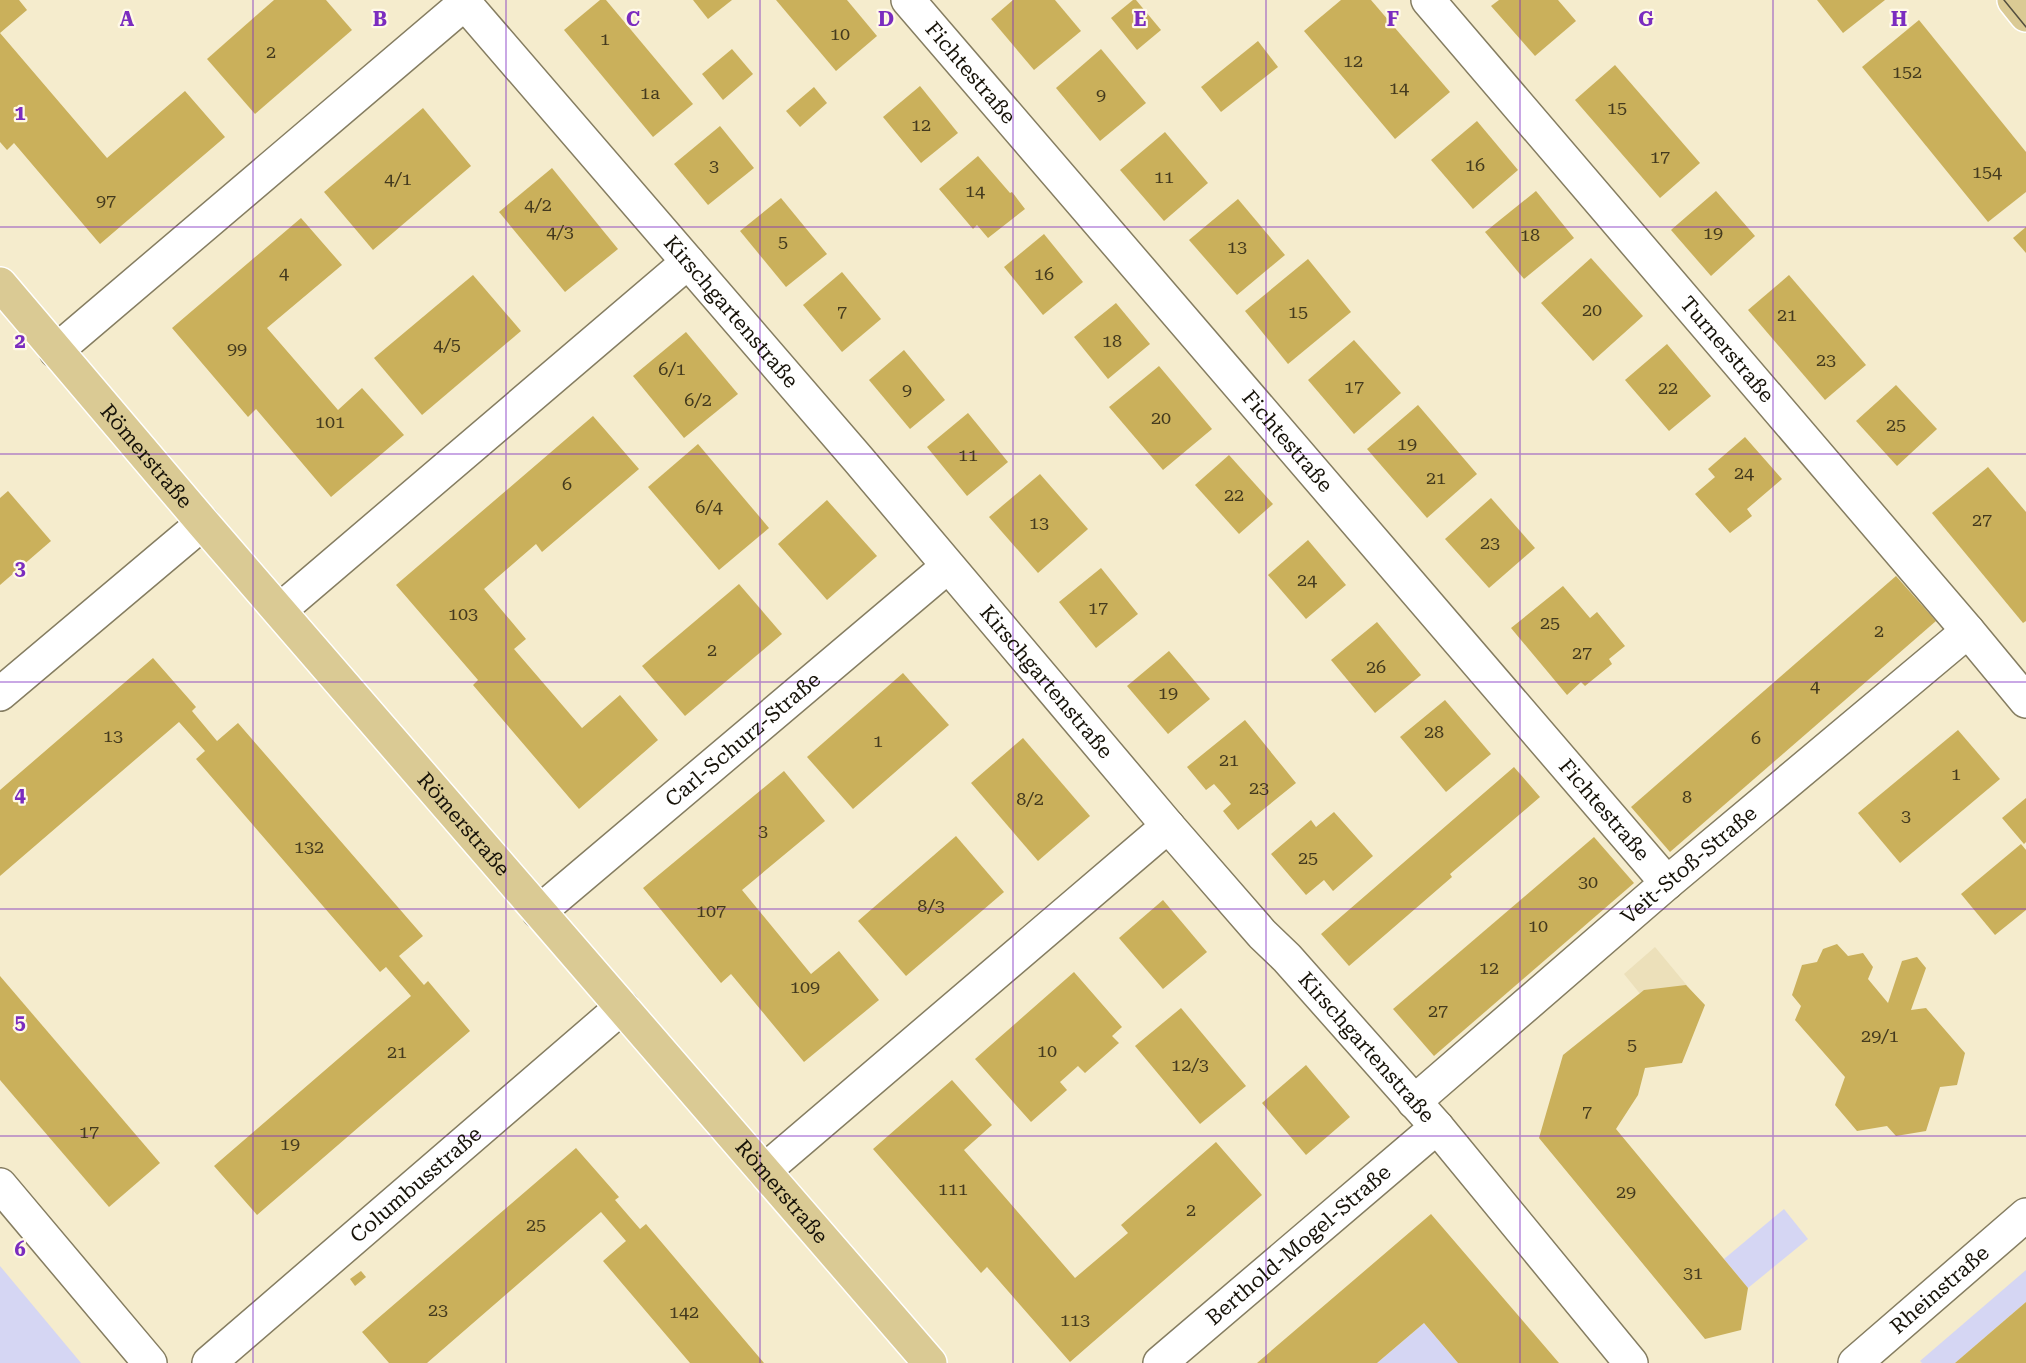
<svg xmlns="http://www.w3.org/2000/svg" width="2026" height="1363" font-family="'Roboto Serif',serif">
<rect width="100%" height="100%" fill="#f5eccd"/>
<path fill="#ece0ba" d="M1655 947 1704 1006 1672 1033 1624 974Z"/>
<g fill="#d5d6f3">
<path d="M1784 1209 1808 1239 1748 1288 1724 1259Z"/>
<path d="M0 1266 81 1363H0Z"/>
<path d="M2026 1270V1302L1955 1363H1922L1920 1361Z"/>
<path d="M1424 1323 1458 1363H1377Z"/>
</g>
<g fill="#cab05b">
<path d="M0 0H19L27 10 0 33 107 158 185 91 225 137 100 244 14 143 7 150 0 142Z"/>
<path d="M274 0H326L352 30 255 114 207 59Z"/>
<path d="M600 0H606L693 104 653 137 564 30Z"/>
<path d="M693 0H732L708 19Z"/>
<path d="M776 0H847L877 36 836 71Z"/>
<path d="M1013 0H1055L1081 31 1034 70 991 19Z"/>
<path d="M1133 0H1136L1161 30 1137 50 1111 18Z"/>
<path d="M1341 0H1371L1450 92 1395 139 1304 31Z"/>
<path d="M1499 0H1558L1576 21 1535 56 1491 6Z"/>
<path d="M1817 0H1885L1843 33Z"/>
<path d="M1919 20 2026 152V192L1988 222 1862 67Z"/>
<path d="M1258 41 1278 67 1221 112 1201 87Z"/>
<path d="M732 49 753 74 723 100 702 74Z"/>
<path d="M1101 49 1146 103 1100 141 1056 88Z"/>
<path d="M1615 65 1700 163 1660 198 1575 100Z"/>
<path d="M920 86 958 133 921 163 883 117Z"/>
<path d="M814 87 827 103 800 127 786 111Z"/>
<path d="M423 108 471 166 373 250 324 192Z"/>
<path d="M1477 121 1518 170 1473 209 1431 160Z"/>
<path d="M720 126 754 168 708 205 674 164Z"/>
<path d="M1165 132 1208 183 1164 221 1120 170Z"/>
<path d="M978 156 1010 193 1012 192 1025 209 988 238 977 225 973 229 939 189Z"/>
<path d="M552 168 618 249 565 292 499 212Z"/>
<path d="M1536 191 1574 238 1524 279 1485 232Z"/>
<path d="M1716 191 1755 236 1711 276 1671 230Z"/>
<path d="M781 198 827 254 786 287 740 231Z"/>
<path d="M1238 199 1285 255 1237 295 1189 240Z"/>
<path d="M301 218 342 265 267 328 338 410 362 388 404 435 331 497 256 409 248 417 172 328Z"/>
<path d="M2026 227V253L2013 238Z"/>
<path d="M1044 234 1083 282 1043 315 1004 267Z"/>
<path d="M1591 258 1643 316 1593 361 1541 303Z"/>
<path d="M1308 259 1351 312 1288 364 1245 311Z"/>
<path d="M842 272 881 319 842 352 803 305Z"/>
<path d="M473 275 521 331 422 415 374 358Z"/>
<path d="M1789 275 1866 365 1825 400 1748 310Z"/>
<path d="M1116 303 1150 344 1108 379 1074 337Z"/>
<path d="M686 332 738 394 684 438 633 376Z"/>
<path d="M1354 340 1401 393 1354 434 1308 380Z"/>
<path d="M1667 344 1711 396 1669 431 1625 380Z"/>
<path d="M904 350 945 400 910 429 869 380Z"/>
<path d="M1159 366 1212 429 1163 470 1109 407Z"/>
<path d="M1896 385 1937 429 1897 466 1856 421Z"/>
<path d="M1418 405 1477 474 1427 518 1367 449Z"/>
<path d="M968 413 1008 462 967 496 927 447Z"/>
<path d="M593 416 639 469 542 552 536 544 484 589 526 639 514 649 582 728 620 695 658 740 579 809 473 685 478 680 396 585Z"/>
<path d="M1745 437 1782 479 1747 509 1752 516 1730 533 1695 494 1715 477 1708 469Z"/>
<path d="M698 444 769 528 719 570 648 487Z"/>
<path d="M1229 455 1273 504 1239 534 1195 485Z"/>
<path d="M1988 467 2026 512V621L2023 623 1932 513Z"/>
<path d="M1040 474 1088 529 1038 573 989 517Z"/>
<path d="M8 491 51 541 0 585V498Z"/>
<path d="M1491 498 1535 548 1489 588 1445 539Z"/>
<path d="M827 500 877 556 827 600 778 544Z"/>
<path d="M1308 540 1346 585 1306 619 1268 575Z"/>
<path d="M1101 568 1138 614 1096 648 1059 602Z"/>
<path d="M1896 576 1936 621 1670 852 1631 807Z"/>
<path d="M739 584 782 634 685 716 642 666Z"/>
<path d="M1563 586 1590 618 1597 612 1625 646 1609 659 1612 664 1585 686 1581 682 1567 695 1511 628Z"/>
<path d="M1377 622 1421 675 1375 713 1331 660Z"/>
<path d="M1169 651 1210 699 1168 734 1127 686Z"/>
<path d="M153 658 196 707 192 711 217 741 238 723 423 936 399 956 424 985 428 981 470 1031 257 1215 214 1166 411 996 386 967 380 972 196 759 205 751 179 722 0 876V790Z"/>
<path d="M903 673 949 725 853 809 807 757Z"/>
<path d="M1445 700 1491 754 1446 792 1400 737Z"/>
<path d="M1245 720 1296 783 1238 830 1223 811 1231 804 1222 793 1214 784 1206 790 1187 767Z"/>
<path d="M1958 730 2000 779 1900 863 1858 813Z"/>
<path d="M1023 738 1090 816 1038 861 971 783Z"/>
<path d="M1514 767 1540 797 1450 874 1452 877 1349 966 1321 934Z"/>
<path d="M784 771 825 821 742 890 811 974 839 951 879 1000 804 1062 731 974 721 983 643 888Z"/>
<path d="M2026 798V842L2024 844 2002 818Z"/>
<path d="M1334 812 1373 856 1333 891 1324 880 1306 895 1271 854 1311 820 1316 827Z"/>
<path d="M956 836 1004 892 906 976 858 921Z"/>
<path d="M1594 837 1634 883 1434 1056 1393 1009Z"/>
<path d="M2021 844 2026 850V910L1995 935 1961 894Z"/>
<path d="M1163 900 1207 952 1163 989 1119 938Z"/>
<path d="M1837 944 1848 956 1863 953 1873 967 1868 979 1888 1003 1902 961 1917 957 1926 968 1911 1010 1926 1008 1965 1053 1957 1085 1940 1087 1926 1131 1896 1136 1887 1126 1857 1131 1835 1105 1845 1077 1795 1020 1801 1006 1792 995 1802 965 1817 962 1823 949Z"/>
<path d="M1074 972 1122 1027 1112 1036 1119 1043 1085 1073 1078 1066 1060 1082 1067 1090 1031 1122 975 1059Z"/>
<path d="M0 976 160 1163 109 1207 0 1080Z"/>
<path d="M1686 985 1705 1005 1682 1063 1645 1068 1638 1095 1616 1129 1748 1288 1741 1330 1705 1339 1539 1138 1563 1055 1644 990Z"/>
<path d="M1181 1008 1246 1086 1200 1124 1135 1046Z"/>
<path d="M1306 1065 1350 1117 1306 1155 1262 1103Z"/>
<path d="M952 1080 992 1125 964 1150 1075 1278 1128 1233 1121 1225 1216 1142 1262 1195 1070 1362 987 1267 981 1273 873 1149Z"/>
<path d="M576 1148 619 1197 615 1200 640 1229 646 1224 764 1363H690L603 1261 626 1241 601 1212 427 1363H389L362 1332Z"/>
<path d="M1431 1214 1559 1363H1458L1424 1323 1377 1363H1257Z"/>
<path d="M361 1271 366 1277 355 1286 350 1279Z"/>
<path d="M2026 1302V1363H1955Z"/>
</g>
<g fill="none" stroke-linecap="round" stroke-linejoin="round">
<g stroke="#857d61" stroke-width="36">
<g id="minor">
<path id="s1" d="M462 0 858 459 1168 826 1262 934 1287 958 1437 1127 1631 1363"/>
<path id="s2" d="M908 0 1667 883"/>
<path id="s3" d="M1428 0 1968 631 2026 701"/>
<path d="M56 351 465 3"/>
<path d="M280 610 688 262"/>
<path d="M0 694 203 523"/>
<path id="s4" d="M539 912 947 567"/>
<path id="s5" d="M1414 1102 1667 883 1968 631"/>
<path d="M764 1171 1168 826"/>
<path d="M0 1185 150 1363"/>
<path id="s6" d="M209 1363 622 1007"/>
<path id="s7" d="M1160 1363 1437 1127"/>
<path id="s8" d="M1855 1363 2026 1215"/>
</g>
</g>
<g stroke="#fff" stroke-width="36">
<g id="major">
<path d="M2014 0 2026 15"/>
<path id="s9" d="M0 284 203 523 930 1363"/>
</g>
</g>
<use href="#minor" stroke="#fff" stroke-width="33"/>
<use href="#major" stroke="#daca94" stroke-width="33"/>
<path stroke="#544f3f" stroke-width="1.5" d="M2004 0 2026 27"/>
</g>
<path fill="none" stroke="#7b2cbf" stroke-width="1.5" stroke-opacity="0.55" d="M253 0V1363M506 0V1363M760 0V1363M1013 0V1363M1266 0V1363M1520 0V1363M1773 0V1363M0 227H2026M0 454H2026M0 682H2026M0 909H2026M0 1136H2026"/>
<g text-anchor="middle" stroke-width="4.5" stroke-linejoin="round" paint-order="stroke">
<g font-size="18" fill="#443a1e">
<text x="840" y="40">10</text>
<text x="605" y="45">1</text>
<text x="271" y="58">2</text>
<text x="1353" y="67">12</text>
<text x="1907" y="78">152</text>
<text x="1399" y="94">14</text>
<text x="650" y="99">1a</text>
<text x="1101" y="101">9</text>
<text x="1617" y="114">15</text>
<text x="921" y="131">12</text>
<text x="1660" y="163">17</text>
<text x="1475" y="171">16</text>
<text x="714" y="172">3</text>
<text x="1987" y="178">154</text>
<text x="1164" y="183">11</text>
<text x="398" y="185">4/1</text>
<text x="975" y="197">14</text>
<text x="106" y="207">97</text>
<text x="538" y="211">4/2</text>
<text x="560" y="238">4/3</text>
<text x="1713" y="239">19</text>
<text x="1530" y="241">18</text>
<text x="783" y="248">5</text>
<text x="1237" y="253">13</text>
<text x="284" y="279">4</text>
<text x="1044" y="280">16</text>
<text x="1592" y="316">20</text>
<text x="842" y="318">7</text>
<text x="1298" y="318">15</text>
<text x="1787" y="321">21</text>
<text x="1112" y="347">18</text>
<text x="447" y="351">4/5</text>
<text x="237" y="355">99</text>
<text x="1826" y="366">23</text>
<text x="672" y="375">6/1</text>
<text x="1354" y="393">17</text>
<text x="1668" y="394">22</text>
<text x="907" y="396">9</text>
<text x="698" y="406">6/2</text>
<text x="1161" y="424">20</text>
<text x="330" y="428">101</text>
<text x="1896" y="431">25</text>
<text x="1407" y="450">19</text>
<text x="968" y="461">11</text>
<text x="1744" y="479">24</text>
<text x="1436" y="484">21</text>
<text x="567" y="490">6</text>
<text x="1234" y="501">22</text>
<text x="709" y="513">6/4</text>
<text x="1982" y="526">27</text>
<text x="1039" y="529">13</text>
<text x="1490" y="549">23</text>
<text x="1307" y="586">24</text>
<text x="1098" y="614">17</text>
<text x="463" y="620">103</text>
<text x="1550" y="629">25</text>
<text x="1879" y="637">2</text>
<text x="712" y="656">2</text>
<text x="1582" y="659">27</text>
<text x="1376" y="673">26</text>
<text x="1815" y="692">4</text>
<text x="1168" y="699">19</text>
<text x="1434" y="738">28</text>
<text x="113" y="742">13</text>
<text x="1756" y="744">6</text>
<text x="878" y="747">1</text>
<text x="1229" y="766">21</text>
<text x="1956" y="780">1</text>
<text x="1259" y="794">23</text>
<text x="1687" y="803">8</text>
<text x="1030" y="805">8/2</text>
<text x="1906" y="822">3</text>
<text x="763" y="837">3</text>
<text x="309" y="853">132</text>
<text x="1308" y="864">25</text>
<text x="1588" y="888">30</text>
<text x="931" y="912">8/3</text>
<text x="711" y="917">107</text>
<text x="1538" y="932">10</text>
<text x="1489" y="974">12</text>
<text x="805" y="993">109</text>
<text x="1438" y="1017">27</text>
<text x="1880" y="1042">29/1</text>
<text x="1632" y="1051">5</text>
<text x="1047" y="1057">10</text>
<text x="397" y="1058">21</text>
<text x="1190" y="1071">12/3</text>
<text x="1587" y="1118">7</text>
<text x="89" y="1138">17</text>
<text x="290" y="1150">19</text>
<text x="953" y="1195">111</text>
<text x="1626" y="1198">29</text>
<text x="1191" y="1216">2</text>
<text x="536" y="1231">25</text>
<text x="1693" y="1279">31</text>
<text x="438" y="1316">23</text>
<text x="684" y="1318">142</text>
<text x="1075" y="1326">113</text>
</g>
<g font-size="21" fill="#171309" stroke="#fff9e7">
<text dy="7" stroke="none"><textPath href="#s2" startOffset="96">Fichtestraße</textPath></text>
<text dy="7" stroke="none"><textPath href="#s1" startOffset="412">Kirschgartenstraße</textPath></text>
<text dy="7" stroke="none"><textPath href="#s3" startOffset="460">Turnerstraße</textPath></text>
<text dy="7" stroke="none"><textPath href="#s2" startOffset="582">Fichtestraße</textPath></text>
<text dy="7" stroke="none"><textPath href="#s9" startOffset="226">Römerstraße</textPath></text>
<text dy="7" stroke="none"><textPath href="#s1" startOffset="898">Kirschgartenstraße</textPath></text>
<text dy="7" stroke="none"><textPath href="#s4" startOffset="267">Carl-Schurz-Straße</textPath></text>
<text dy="7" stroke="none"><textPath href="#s2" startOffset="1068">Fichtestraße</textPath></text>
<text dy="7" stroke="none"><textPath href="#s9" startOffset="712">Römerstraße</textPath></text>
<text dy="7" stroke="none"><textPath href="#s5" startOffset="363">Veit-Stoß-Straße</textPath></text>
<text dy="7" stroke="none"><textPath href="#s1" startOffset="1384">Kirschgartenstraße</textPath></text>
<text dy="7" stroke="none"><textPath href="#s6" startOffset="273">Columbusstraße</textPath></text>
<text dy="7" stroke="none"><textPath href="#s9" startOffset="1198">Römerstraße</textPath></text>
<text dy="7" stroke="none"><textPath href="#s7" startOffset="182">Berthold-Mogel-Straße</textPath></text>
<text dy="7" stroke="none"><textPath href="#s8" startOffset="112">Rheinstraße</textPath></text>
</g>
</g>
<g font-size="20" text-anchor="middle" font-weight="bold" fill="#7b2cbf" stroke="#fff9e7" stroke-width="4.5" stroke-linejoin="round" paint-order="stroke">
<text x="127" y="26">A</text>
<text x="380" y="26">B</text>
<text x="633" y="26">C</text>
<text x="886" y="26">D</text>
<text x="1140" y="26">E</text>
<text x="1393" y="26">F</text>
<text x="1646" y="26">G</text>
<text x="1899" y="26">H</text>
<text x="20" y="120">1</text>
<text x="20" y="348">2</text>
<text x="20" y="575">3</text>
<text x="20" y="802">4</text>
<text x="20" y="1029">5</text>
<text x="20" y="1256">6</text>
</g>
</svg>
